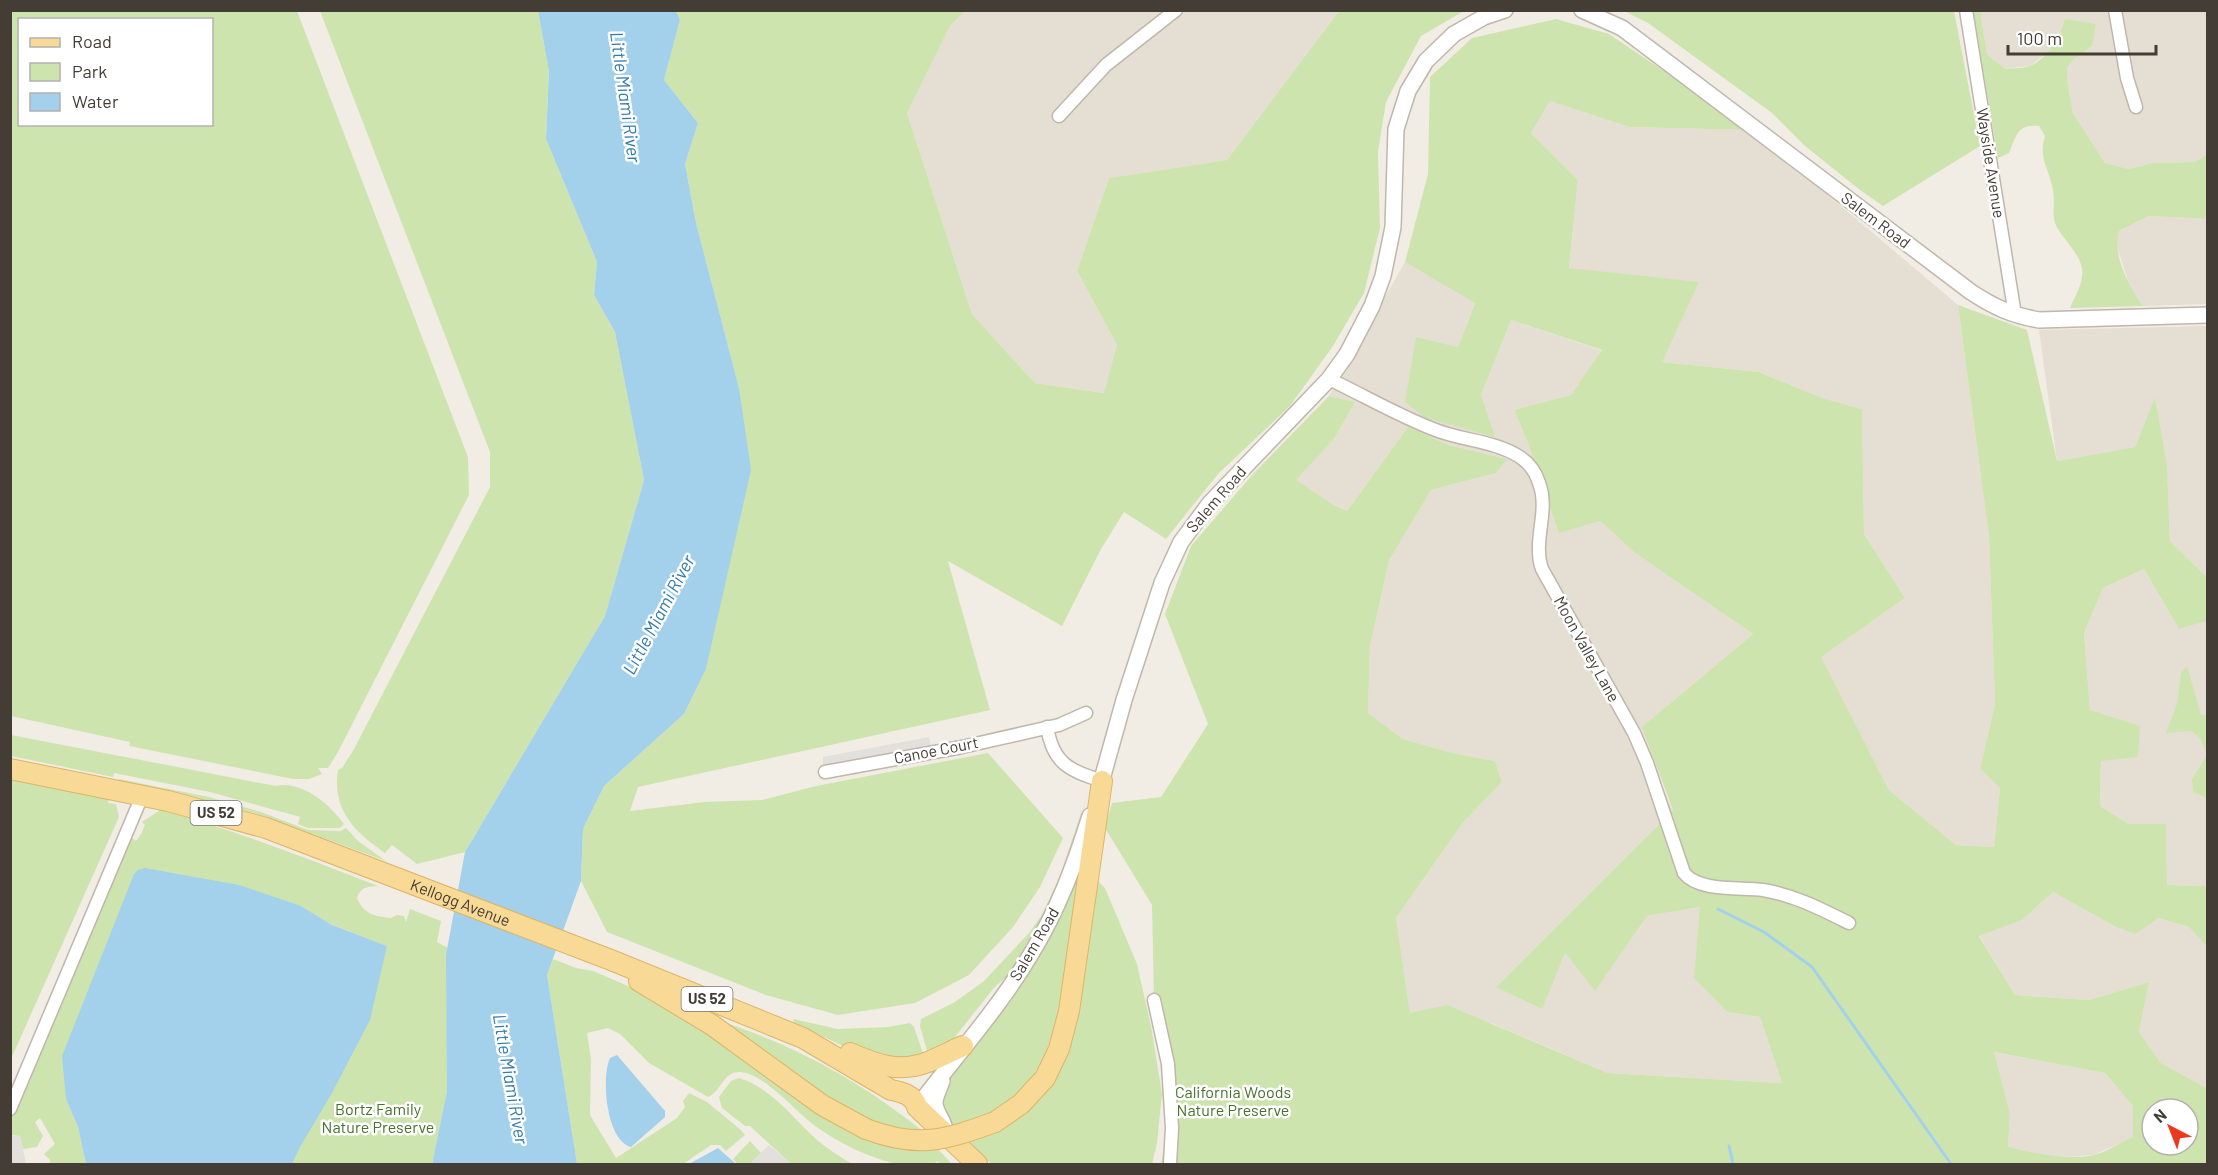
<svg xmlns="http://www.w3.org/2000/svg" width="2218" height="1175" font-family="Barlow,sans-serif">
<rect width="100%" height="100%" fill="#f1ede4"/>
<g fill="#e5dfd3">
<path d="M1982 10 2207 11V154L2195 162 2152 163 2129 169 2105 163 2073 113 2067 79V68L2074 58 2092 46 2062 30 2049 51 2030 66 2005 69 1987 54 1981 17Z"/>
<path d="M965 11H1339L1227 160 1109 178 1077 271 1117 345 1105 393 1035 383 972 314 907 113 950 26Z"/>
<path d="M1550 101 1629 127 1751 130 1958 305 1989 537 1995 704 1980 769 2000 788 1994 847 1956 845 1889 790 1820 657 1905 598 1864 534 1862 409 1822 398 1759 372 1662 362 1569 269 1578 180 1531 133Z"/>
<path d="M2149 216 2207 219V304L2143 306 2130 287 2116 243 2119 231Z"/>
<path d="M1405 262 1475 302 1458 347 1416 338 1481 395 1511 320 1603 351 1571 395 1514 410 1526 438 1559 532 1600 521 1635 553 1753 634 1667 706 1655 759 1663 788 1673 810 1496 987 1565 953 1595 990 1647 916 1700 907 1727 1012 1760 1017 1782 1083 1608 1073 1491 1023 1410 1014 1396 918 1462 824 1502 782 1495 761 1452 753 1403 739 1368 713 1370 646 1389 561 1431 490 1496 473 1506 459 1449 445 1408 427 1347 511 1332 504 1295 480 1334 439 1355 402 1329 396Z"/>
<path d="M2207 326V577L2170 541 2167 464 2155 398 2135 447 2057 461 2039 330Z"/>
<path d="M2144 569 2179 629 2207 621V886L2167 885 2166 824H2129L2100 806 2101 761 2090 711 2084 633 2103 588Z"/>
<path d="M2053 892 2114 926 2158 918 2189 927 2207 947V1088L2161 1063 2139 1032 2149 982 2089 1000 2015 995 1979 935 2022 920Z"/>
<path d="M1993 1052 2105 1073 2133 1106V1137L2094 1155 2038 1158 2008 1146 2010 1114Z"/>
</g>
<g fill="#cee4af" fill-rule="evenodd">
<path d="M11 10 297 11 468 457 469 495 338 752 328 768H318L322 774 309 779H293L129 746 130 742 11 716ZM20 20H212V124H20Z"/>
<path d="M320 11H538L549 71 546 139 597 262 594 295 615 332 644 480 605 616 465 852 417 864 392 845 385 853C353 831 332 809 338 770L342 768 354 749 490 487V452Z"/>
<path d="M676 11H965L950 26 907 113 972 314 1035 383 1104 393 1117 345 1077 271 1109 178 1227 160 1339 11H1464L1421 36 1386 102 1378 152 1380 228 1364 293 1333 346 1290 406 1218 474 1166 539 1124 512 1101 549 1062 626 948 561 990 710 638 787 630 811 704 802 762 800 816 786 988 753 1063 838 1040 887 1013 927 969 975 915 1003 838 1015 766 995 607 932 581 881 583 829 604 786 684 714 706 669 724 583 739 388 696 223 685 164 698 123 664 80 680 20Z"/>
<path d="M1624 11H1954L1980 146 1883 206 1860 190 1805 146 1772 113 1648 23Z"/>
<path d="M1973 11H1982L1981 17 1987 54 2005 69C2013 68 2022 69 2029 66 2046 61 2061 35 2065 19L2096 24 2092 46 2074 59 2067 68V79L2073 113 2105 163 2129 169 2152 163 2195 162 2207 154V219L2149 216 2119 231C2112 256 2129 286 2143 306L2070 308C2074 298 2081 287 2082 277 2086 257 2060 238 2055 223 2052 213 2055 200 2053 190 2049 168 2038 159 2045 136L2039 126C2017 124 2017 135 2009 153L1998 158Z"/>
<path d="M1556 19 1609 34 1751 130 1629 127 1550 101 1531 133 1578 180 1569 268 1699 282 1662 362 1759 372 1822 398 1862 409 1864 534 1905 598 1821 657 1889 790 1956 845 1994 847 2000 788 1980 769 1995 704 1989 537 1958 305 2027 330 2057 461 2135 447 2155 397 2167 464 2170 541 2207 577V621L2179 629 2144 569 2103 588 2084 633 2090 710 2140 726 2138 757 2101 761 2100 806 2129 824H2166L2167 885 2207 886V947L2189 927 2158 918 2136 934 2114 926 2053 892 2022 920 1979 936 2015 995 2089 1000 2149 982 2139 1032 2161 1063 2207 1088V1164H1161L1166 1136 1168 1102 1154 1000 1152 905 1105 828 1112 803 1161 797 1208 724 1165 614 1191 546 1253 474 1329 396 1355 402 1334 439 1296 480 1332 504 1347 511 1408 427 1449 445 1507 459 1496 473 1431 490 1389 561 1370 646 1368 713 1403 739 1452 753 1495 761 1502 782 1462 824 1396 918 1410 1013 1447 1005 1608 1073 1782 1083 1760 1017 1727 1012 1694 978 1700 907 1647 916 1595 991 1565 953 1542 1009 1496 987 1673 810 1642 727 1753 634 1635 553 1600 521 1559 533 1526 438 1514 410 1571 395 1602 350 1511 320 1481 395 1495 437 1425 418 1405 402 1416 337 1458 347 1475 303 1405 262 1428 174 1430 77 1472 38ZM1994 1052 2105 1073 2133 1106V1137C2120 1142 2107 1152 2094 1155 2073 1160 2028 1154 2008 1146L2010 1114ZM2152 1109H2188V1145H2152Z"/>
<path d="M2187 666 2201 715H2207V754L2200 738 2192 731 2166 733 2177 704 2181 673Z"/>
<path d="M11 735 276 786C302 780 330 805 344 824L340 828H308L298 824 300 817 210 792 114 773 113 777 11 756Z"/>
<path d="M2207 755V798L2193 792 2192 779Z"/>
<path d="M11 779 109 799 108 803 116 804 119 817 11 1059Z"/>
<path d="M119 779 209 797 261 812 308 830 340 831 346 828 358 841 386 861 255 813 177 793 118 781Z"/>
<path d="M1089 789 1061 878 1028 945 1010 973 993 989 951 1042 929 1058 920 1026 921 1019 955 1002 984 981 1029 933 1041 916 1058 882Z"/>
<path d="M160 810C235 830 306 858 378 886 366 887 361 887 357 898 364 915 375 916 391 918L397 915 404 916 406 922 410 909 441 921 437 942 448 948 447 1091 432 1164H292L387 946 332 925 301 906 66 1099 78 1127 86 1164H48L51 1161 44 1154 55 1144 40 1118 35 1122 43 1136 37 1147 23 1149 20 1136 11 1135V1118L109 881 132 838 136 841 141 834 145 825 142 822Z"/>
<path d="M1077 874 1080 875 1055 1030 1042 1062 1031 1078 1006 1104 984 1119 955 1128 945 1118 941 1088Z"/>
<path d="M1092 875 1105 888 1137 964 1151 1026 1162 1094 1157 1143 1152 1164H991L967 1139 1040 1089Z"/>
<path d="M553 959 576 968 593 971 635 989 671 1008 830 1120 858 1137 892 1144 935 1146 952 1164H941L937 1161 935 1164C921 1164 907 1166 893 1163 868 1157 839 1143 818 1128 798 1115 764 1072 739 1072 723 1072 721 1092 708 1097L649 1063 620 1034 608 1028 587 1033 591 1059 590 1115 616 1158 677 1118 685 1107 683 1101 689 1093 707 1102 741 1130 745 1135 726 1151 720 1145H711L683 1164H577L547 975Z"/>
<path d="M793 1019 838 1029 888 1027 910 1023 914 1027 925 1059H871L794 1023Z"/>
<path d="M724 1022C801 1049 856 1079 920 1129L917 1134 865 1124Z"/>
<path d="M739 1078C769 1086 794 1119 817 1140 828 1149 840 1157 852 1164H791L750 1126H745L722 1108 719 1097 731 1081Z"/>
<path d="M750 1141 761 1153 750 1164H738L733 1159Z"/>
</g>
<g fill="#e2e0dd">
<path d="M929 737 931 747 823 766V757Z"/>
<path d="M10 1136H20L26 1164H11Z"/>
<path d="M769 1145 791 1164H750Z"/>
</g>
<g fill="#a3d0eb">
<path d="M538 11H676L680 20 664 80 698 123 685 164 696 223 739 388 751 470 706 669 684 714 604 786 583 829 581 881 547 975 577 1164H432L447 1091 446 955 465 852 605 616 644 480 615 332 594 295 597 262 546 139 549 71Z"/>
<path d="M145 868 239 885 301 906 332 925 387 946 370 1020 332 1093 300 1147 292 1164H86L78 1127 66 1099 62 1056 134 874 138 870Z"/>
<path d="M617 1055 665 1111V1117L631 1147C606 1141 601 1077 610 1058Z"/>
<path d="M718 1148 736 1164H689Z"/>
</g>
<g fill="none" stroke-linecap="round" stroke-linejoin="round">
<g stroke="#a3d0eb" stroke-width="3">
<path d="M1718 909 1764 932 1812 967 1951 1164"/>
<path d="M1729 1146 1733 1164"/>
</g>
<g stroke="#bfb7ab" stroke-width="15">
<g id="minor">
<path d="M1966 10 2015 315"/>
<path d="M2115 10 2127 78 2136 107"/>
<path d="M1059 116 1106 65 1176 10"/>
<path d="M1329 379C1363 395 1397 415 1433 429 1462 441 1493 440 1520 457 1529 463 1536 473 1539 483 1550 511 1532 541 1542 569L1634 733 1647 763 1684 873C1699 892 1740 887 1763 890 1794 895 1821 909 1849 923"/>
<path d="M1047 727C1053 764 1069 770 1102 781"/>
<path d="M825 772 962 747 1059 725 1086 713"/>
<path d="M1154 1000 1168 1064 1172 1128 1170 1164"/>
<path d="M10 1109 142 796"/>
</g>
</g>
<g stroke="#bfb7ab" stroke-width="18">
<g id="tertiary">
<path d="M1582 10 1622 28 1971 292C1994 307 2011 315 2039 320L2208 315"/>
<path d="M1099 790 1124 700 1162 583 1181 542 1210 503 1329 379 1347 354 1372 306 1383 276 1393 227 1396 129 1408 91 1426 61 1454 34 1484 17 1505 10"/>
<path d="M942 1081C940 1087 936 1095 935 1101 934 1113 945 1120 945 1131"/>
<path d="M917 1107C955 1057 999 1008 1031 954 1058 910 1075 864 1090 816"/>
</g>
</g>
<g stroke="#dcb567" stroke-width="22">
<g id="primary">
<path id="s1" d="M10 769 168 801 266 828 611 960 803 1038 891 1090C902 1092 914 1095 917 1107L977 1164"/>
<path d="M639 981 712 1025 822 1105 866 1129"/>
<path d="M850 1053C877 1065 900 1073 928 1062 941 1057 951 1051 963 1046"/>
<path d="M995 1122 1021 1104 1045 1078 1059 1049 1069 1011 1102 781"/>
</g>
</g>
<use href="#minor" stroke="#fff" stroke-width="12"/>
<use href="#tertiary" stroke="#fff" stroke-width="15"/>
<use href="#primary" stroke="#f8d996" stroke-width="20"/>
<g stroke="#dcb567" stroke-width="22" stroke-linecap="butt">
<path id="primary-bridge" d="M866 1129C919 1149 945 1140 995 1122"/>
</g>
<use href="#primary-bridge" stroke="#f8d996" stroke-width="20"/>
</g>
<g text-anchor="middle" stroke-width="5" stroke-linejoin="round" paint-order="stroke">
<g fill="#fff" stroke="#7b7772" stroke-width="1.5">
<rect x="190.5" y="801" width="51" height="24" rx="4.5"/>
<rect x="681.5" y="987" width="51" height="24" rx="4.5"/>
</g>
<g font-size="15" font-weight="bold" fill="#433d35">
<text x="216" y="818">US 52</text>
<text x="707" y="1004">US 52</text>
</g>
<g font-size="16" fill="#433d35" stroke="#fff">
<text transform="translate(1991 163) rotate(81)" y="6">Wayside Avenue</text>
<text transform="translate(1876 220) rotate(37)" y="6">Salem Road</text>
<text transform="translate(1216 499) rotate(-49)" y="6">Salem Road</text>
<text transform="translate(1587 649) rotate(61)" y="6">Moon Valley Lane</text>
<text transform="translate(936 750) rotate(-11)" y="6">Canoe Court</text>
<text dy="6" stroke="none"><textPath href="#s1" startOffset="471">Kellogg Avenue</textPath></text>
<text transform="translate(1034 944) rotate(-60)" y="6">Salem Road</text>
</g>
<g font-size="16" fill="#48712c" stroke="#fff">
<text x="1233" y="1098">California Woods<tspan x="1233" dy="18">Nature Preserve</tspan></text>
<text x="378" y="1115">Bortz Family<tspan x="378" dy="18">Nature Preserve</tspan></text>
</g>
<g font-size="18" font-style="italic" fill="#347ba8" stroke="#fff">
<text transform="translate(625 97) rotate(82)" y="6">Little Miami River</text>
<text transform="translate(659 615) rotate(-62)" y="6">Little Miami River</text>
<text transform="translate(510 1079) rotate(80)" y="6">Little Miami River</text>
</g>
</g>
<rect width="2218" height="1175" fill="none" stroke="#433d35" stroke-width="24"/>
<rect x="18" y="18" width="195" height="108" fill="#ffffff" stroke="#b4b1ae" stroke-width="1.5"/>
<rect x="30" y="38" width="30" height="9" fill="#f8d996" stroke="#b4b1ae" stroke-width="1.5"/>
<text x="72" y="48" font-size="18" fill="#433d35">Road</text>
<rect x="30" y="63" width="30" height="18" fill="#cee4af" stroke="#b4b1ae" stroke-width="1.5"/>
<text x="72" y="78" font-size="18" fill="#433d35">Park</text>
<rect x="30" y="93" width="30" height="18" fill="#a3d0eb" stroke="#b4b1ae" stroke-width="1.5"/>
<text x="72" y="108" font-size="18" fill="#433d35">Water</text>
<g transform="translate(2170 1127) rotate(318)"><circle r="28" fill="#ffffff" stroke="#b4b1ae" stroke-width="1.5"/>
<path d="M0-4.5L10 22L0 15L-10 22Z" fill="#ee371f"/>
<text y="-9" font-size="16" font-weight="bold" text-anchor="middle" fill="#433d35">N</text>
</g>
<path d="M2008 45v9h148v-9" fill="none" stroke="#433d35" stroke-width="3"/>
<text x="2017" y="45" font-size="18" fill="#433d35" stroke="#ffffff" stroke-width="4.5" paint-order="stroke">100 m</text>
</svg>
